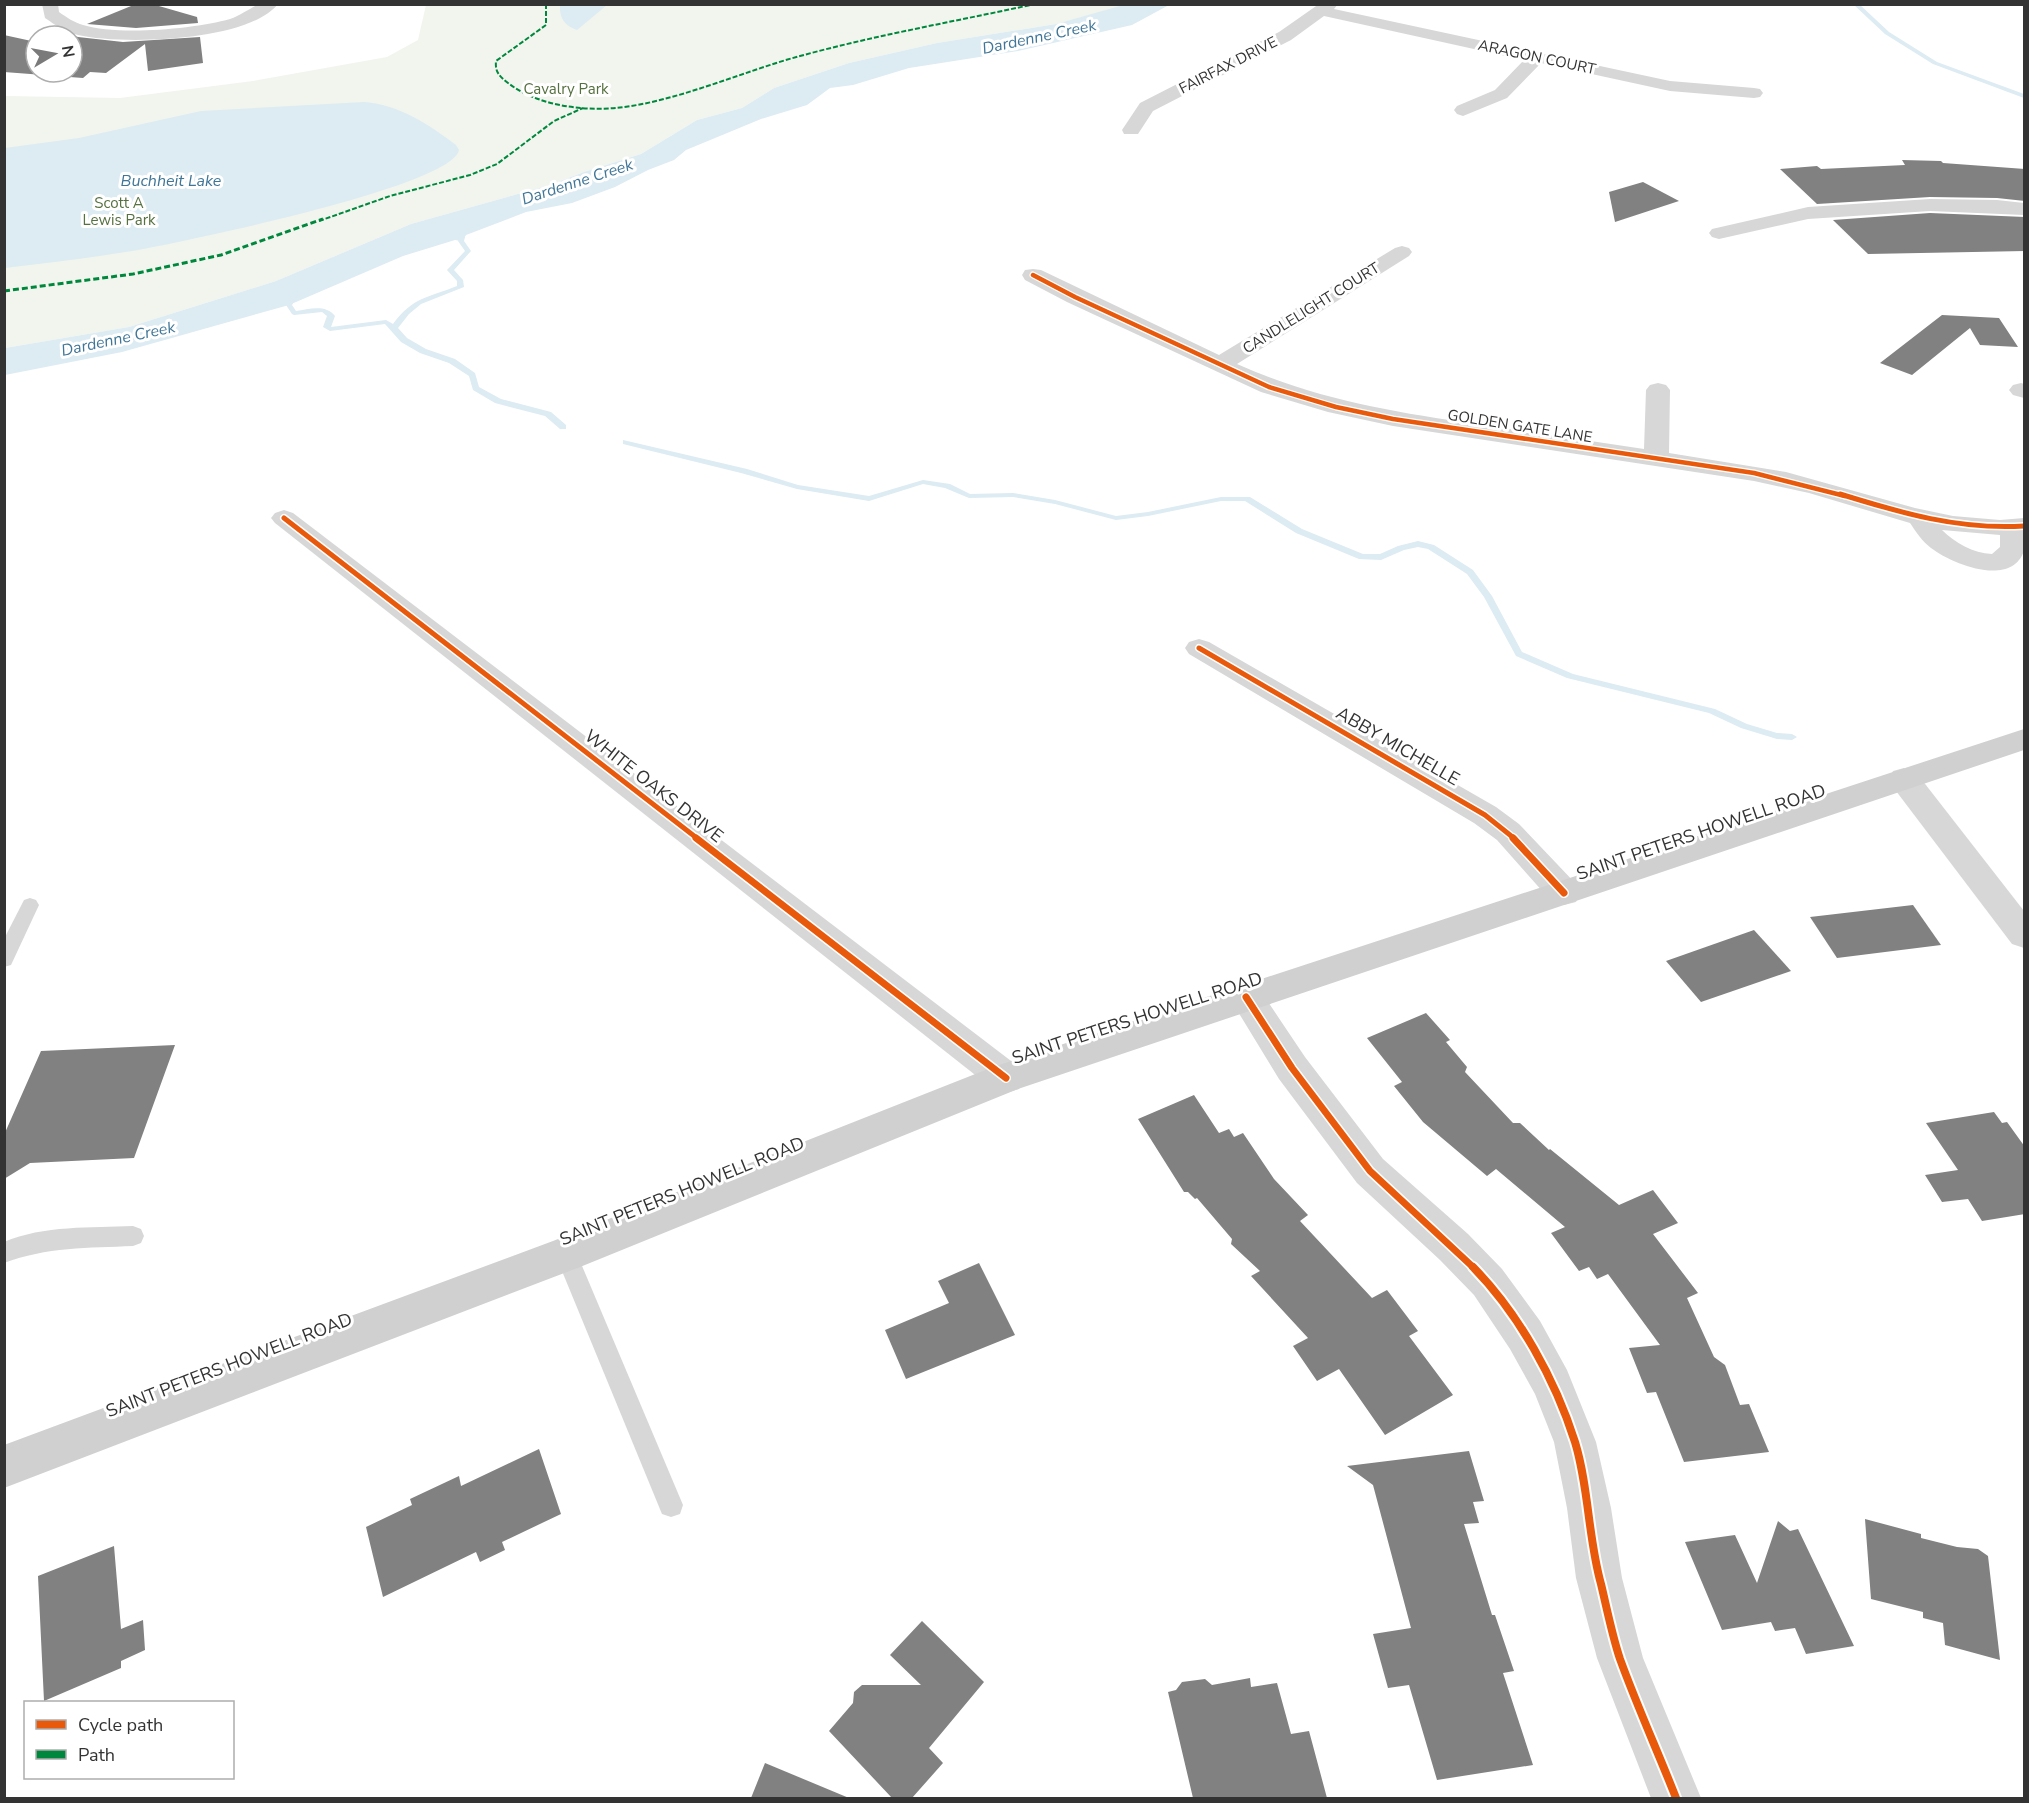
<svg xmlns="http://www.w3.org/2000/svg" width="2029" height="1803" font-family="'Nunito Sans',sans-serif">
<rect width="100%" height="100%" fill="#fff"/>
<path fill="#f1f5ed" d="M426 5H1127L1056 24 937 43 849 63 774 88 742 108 697 120 641 154 584 172 550 185 411 224 276 281 129 327 5 348V96L120 98 253 81 387 57 418 40Z"/>
<g fill="#ddebf3">
<path d="M1127 4 1169 5 1132 25 1018 51 909 68 853 85 830 88 807 105 761 119 686 150 674 160 648 170 615 187 572 203 526 212 466 235 461 241 455 240 403 256 289 305 122 352 5 375V348L129 327 276 281 411 224 550 185 584 172 641 154 697 120 742 108 774 88 849 63 937 43 1056 24Z"/>
<path d="M560 5V4L607 5 577 30C565 26 559 18 560 5Z"/>
<path d="M364 102C400 105 428 124 456 145L459 150C452 187 177 243 132 251 89 258 47 263 5 268V148L79 138 201 111Z"/>
</g>
<g fill="none" stroke-linecap="round" stroke-linejoin="round">
<g fill="#ddebf3" fill-rule="evenodd">
<path d="M1853 4H1859L1889 32 1937 62 2024 94V98L1933 64 1885 34Z"/>
<path d="M464 227 467 229 464 241 471 251 454 270 463 280 464 287 421 304 409 314 398 328 407 338 426 349 455 359 475 373 479 387 501 399 551 412 566 425V429H560L545 416 495 403 473 390 469 376 449 363 420 353 401 342 385 324 330 331 323 327 327 316 322 312 294 315 292 314 286 305 294 292 296 291 299 293 292 305 296 311C309 309 326 304 335 316L331 327 386 320 393 324C414 296 428 298 457 286V281L447 270 465 251 458 241 461 229Z"/>
<path d="M623 440 747 469 798 485 869 496 923 480 950 484 970 494 1013 493 1055 500 1116 516 1148 512 1221 497H1250L1302 529 1363 554H1380L1398 546 1418 541 1434 545 1473 570 1492 596 1522 652 1573 674 1715 709 1747 724 1777 733 1792 734 1797 737 1792 740 1777 739 1741 728 1709 713 1567 678 1516 656 1484 597 1467 574 1428 549 1418 547 1404 550 1381 560 1359 559 1296 533 1245 501H1221L1148 516 1116 520 1055 504 1013 497 969 498 945 488 923 484 869 501 797 489 741 473 623 444Z"/>
</g>
</g>
<g fill="#818181">
<path d="M136 4H152L197 17 198 23 136 28 87 24Z"/>
<path d="M64 32 78 37 123 42 200 37 203 63 148 71 145 44 106 73 90 72 83 78 4 72V35L36 42V72H72V36H55Z"/>
<path d="M1902 160 1941 161 1943 163 2025 169V201L1997 198 1930 197 1817 204 1780 169 1817 166 1821 169 1905 165Z"/>
<path d="M1643 182 1679 201 1615 222 1609 192Z"/>
<path d="M1930 213 2025 217V251L1868 254 1833 220Z"/>
<path d="M1942 315 1999 318 2018 347 1980 345 1970 328 1912 375 1880 363Z"/>
<path d="M1913 905 1941 945 1837 958 1810 917Z"/>
<path d="M1754 930 1791 971 1701 1002 1666 961Z"/>
<path d="M1426 1013 1450 1040 1446 1042 1467 1067 1465 1072 1513 1123H1520L1549 1150 1550 1149 1619 1205 1653 1190 1678 1223 1653 1234 1698 1293 1687 1298 1714 1357 1725 1365 1740 1405 1749 1404 1769 1452 1684 1462 1656 1392 1647 1393 1629 1348 1660 1345 1608 1274 1597 1279 1589 1267 1579 1271 1551 1233 1565 1227 1496 1169 1487 1176 1423 1122 1394 1086 1402 1082 1367 1038Z"/>
<path d="M175 1045 134 1158 30 1163 4 1179V1135L41 1051Z"/>
<path d="M1194 1095 1219 1133 1229 1129 1234 1137 1243 1133 1274 1179 1308 1215 1300 1221 1372 1298 1387 1290 1418 1331 1409 1336 1453 1395 1385 1435 1339 1369 1317 1381 1293 1346 1308 1338 1251 1276 1260 1271 1231 1244 1232 1239 1197 1198 1195 1199 1188 1192H1184L1138 1119Z"/>
<path d="M1994 1112 2002 1123 2007 1122 2025 1147V1214L1982 1221 1968 1199 1942 1202 1925 1175 1958 1170 1926 1123Z"/>
<path d="M979 1263 1015 1335 906 1379 885 1330 949 1303 938 1281Z"/>
<path d="M539 1449 561 1514 502 1542 505 1550 480 1562 476 1552 383 1597 366 1527 412 1505 410 1499 459 1476 461 1486Z"/>
<path d="M1469 1451 1484 1501 1473 1502 1479 1523 1464 1524 1492 1615H1495L1514 1671 1503 1673 1533 1765 1437 1780 1409 1685 1388 1688 1373 1634 1411 1628 1373 1485 1347 1466Z"/>
<path d="M1865 1519 1921 1534V1538L1957 1547 1978 1549 1988 1556 2000 1660 1945 1645 1943 1623 1923 1618V1612L1871 1599Z"/>
<path d="M1778 1521 1790 1531 1798 1529 1854 1646 1806 1654 1795 1628 1775 1631 1771 1622 1722 1630 1685 1542 1735 1535 1757 1583Z"/>
<path d="M114 1546 121 1629 143 1620 145 1650 121 1661V1668L44 1701 38 1576Z"/>
<path d="M922 1621 984 1682 929 1748 943 1763 912 1798H892L829 1731 853 1703 854 1692 862 1685H921L890 1655Z"/>
<path d="M1250 1678 1251 1687 1277 1683 1291 1734 1309 1731 1327 1798H1193L1168 1692 1176 1690 1182 1682 1205 1679 1212 1685Z"/>
<path d="M765 1763 849 1798H751Z"/>
</g>
<g fill="none" stroke-linecap="round" stroke-linejoin="round">
<g fill="#d7d7d7" fill-rule="evenodd">
<path d="M30 898 36 900 39 905 11 965 4 967V939L24 900Z"/>
<path d="M133 1226 141 1229 144 1236 141 1243 133 1246C89 1248 46 1247 4 1263V1242C44 1225 91 1228 133 1226Z"/>
<path d="M566 1244 574 1247 577 1254 683 1505 680 1514 671 1517 662 1514 555 1254 558 1247Z"/>
</g>
<g fill="#d7d7d7" fill-rule="evenodd">
<path d="M42 4H58L59 12C66 17 75 23 83 25 118 36 195 29 230 19 241 15 252 7 259 4 264 3 273 4 278 4 248 42 121 45 78 35 66 32 55 25 45 18Z"/>
<path d="M1319 4H1338L1334 9 1670 81 1754 88 1760 89 1763 93 1760 97 1754 98 1670 91 1541 63 1507 98 1463 116 1457 114 1454 110 1457 106 1495 90 1524 60 1324 16 1291 40 1153 111 1138 134H1124L1122 130 1140 103 1279 32Z"/>
<path d="M1930 199 1997 200 2024 203V215L1930 211 1808 219 1719 239 1712 237 1709 233 1712 229 1808 207Z"/>
<path d="M1402 246 1409 248 1412 252 1409 256 1237 364C1315 399 1392 412 1476 424 1532 432 1588 441 1644 449L1646 390 1650 385 1658 383 1666 385 1670 390 1669 453 1786 472 1915 508 1953 516 2000 520 2024 518C2024 528 2027 542 2024 551 2011 588 1952 564 1931 548 1922 541 1916 532 1910 523L1809 493 1754 481 1393 426 1328 412 1261 392 1067 302 1025 280 1022 275 1025 270 1033 269 1041 270 1219 355 1395 248ZM1942 530 2000 535V547L1992 554C1973 553 1955 543 1942 530Z"/>
<path d="M2021 383 2024 384V398L2013 395 2009 390 2013 385Z"/>
<path d="M284 510 293 513 1019 1067 1024 1078 1019 1089 1006 1093 993 1089 275 523 271 518 275 513Z"/>
<path d="M1199 639 1209 642 1496 807 1519 824 1576 884 1580 893 1576 902 1564 905 1552 902 1497 840 1474 823 1189 654 1185 648 1189 642Z"/>
<path d="M1904 768 1915 771 2024 911V948L2012 944 1893 787 1889 779 1893 771Z"/>
<path d="M1246 983 1258 987 1305 1057 1383 1159 1468 1234 1502 1269 1540 1321 1567 1370 1596 1442 1611 1508 1622 1578 1643 1658 1701 1798H1651L1597 1658 1576 1578 1567 1508 1554 1442 1535 1394 1510 1349 1474 1295 1440 1260 1357 1183 1279 1079 1229 997 1234 987Z"/>
</g>
<path fill="#d0d0d0" fill-rule="evenodd" d="M2024 729V750L1018 1089 580 1267 4 1488V1445L553 1241 993 1067Z"/>
<g stroke="#00873e" stroke-width="2" stroke-dasharray="5 2" stroke-linecap="butt">
<path d="M546 4V25L496 61C495 72 499 76 508 83 537 105 579 111 616 108 676 102 741 72 800 56 877 35 957 21 1035 4"/>
<path d="M319 221 390 196 470 175 497 164 554 121 583 108"/>
</g>
<path stroke="#00873e" stroke-width="3" stroke-dasharray="6 3" stroke-linecap="butt" d="M4 291 133 274 221 255 323 219"/>
<g stroke="#fff" stroke-width="7">
<path id="cycleway-far3" d="M1033 275 1075 297 1269 387 1336 407 1393 419 1754 473 1845 496"/>
</g>
<g stroke="#fff" stroke-width="8">
<g id="cycleway-far2">
<path d="M1840 494C1901 513 1959 530 2024 526"/>
<path d="M284 518 698 839"/>
<path d="M1199 648 1485 815 1515 839"/>
</g>
</g>
<g stroke="#fff" stroke-width="10">
<g id="cycleway-far1">
<path d="M696 838 1006 1078"/>
<path d="M1513 838 1564 893"/>
<path d="M1246 997 1292 1068 1370 1171 1474 1268"/>
</g>
</g>
<g stroke="#fff" stroke-width="12">
<path id="cycleway" d="M1473 1267C1519 1314 1555 1379 1575 1442 1589 1488 1588 1538 1601 1584 1607 1609 1612 1635 1620 1659 1637 1706 1658 1752 1676 1798"/>
</g>
<use href="#cycleway-far3" stroke="#e8590c" stroke-width="4.5"/>
<use href="#cycleway-far2" stroke="#e8590c" stroke-width="5"/>
<use href="#cycleway-far1" stroke="#e8590c" stroke-width="7"/>
<use href="#cycleway" stroke="#e8590c" stroke-width="8"/>
</g>
<g text-anchor="middle" stroke-width="6" stroke-linejoin="round" paint-order="stroke">
<g font-size="15" fill="#333" stroke="#fff">
<text transform="translate(1537 57) rotate(12)" y="5">ARAGON COURT</text>
<text transform="translate(1228 65) rotate(-27)" y="5">FAIRFAX DRIVE</text>
<text transform="translate(1311 308) rotate(-32)" y="5">CANDLELIGHT COURT</text>
<text transform="translate(1520 426) rotate(9)" y="5">GOLDEN GATE LANE</text>
</g>
<g font-size="15" fill="#56703f" stroke="#fff">
<text x="566" y="94">Cavalry Park</text>
<text x="119" y="208">Scott A<tspan x="119" dy="17">Lewis Park</tspan></text>
</g>
<g font-size="16" font-style="italic" fill="#3f7597" stroke="#fff">
<text transform="translate(1039 36) rotate(-12)" y="6">Dardenne Creek</text>
<text x="171" y="186">Buchheit Lake</text>
<text transform="translate(577 181) rotate(-18)" y="6">Dardenne Creek</text>
<text transform="translate(118 338) rotate(-12)" y="6">Dardenne Creek</text>
</g>
<g font-size="18" fill="#333" stroke="#fff">
<text transform="translate(1398 746) rotate(30)" y="6">ABBY MICHELLE</text>
<text transform="translate(654 786) rotate(38)" y="6">WHITE OAKS DRIVE</text>
<text transform="translate(1701 832) rotate(-19)" y="6">SAINT PETERS HOWELL ROAD</text>
<text transform="translate(1137 1018) rotate(-18)" y="6">SAINT PETERS HOWELL ROAD</text>
<text transform="translate(682 1191) rotate(-22)" y="6">SAINT PETERS HOWELL ROAD</text>
<text transform="translate(229 1365) rotate(-21)" y="6">SAINT PETERS HOWELL ROAD</text>
</g>
</g>
<rect width="2029" height="1803" fill="none" stroke="#333333" stroke-width="12"/>
<rect x="24" y="1701" width="210" height="78" fill="#ffffff" stroke="#adadad" stroke-width="1.5"/>
<rect x="36" y="1720" width="30" height="9" fill="#e8590c" stroke="#adadad" stroke-width="1.5"/>
<text x="78" y="1731" font-size="18" fill="#333333">Cycle path</text>
<rect x="36" y="1750" width="30" height="9" fill="#00873e" stroke="#adadad" stroke-width="1.5"/>
<text x="78" y="1761" font-size="18" fill="#333333">Path</text>
<g transform="translate(54 54) rotate(80)"><circle r="28" fill="#ffffff" stroke="#adadad" stroke-width="1.5"/>
<path d="M0-4.5L10 22L0 15L-10 22Z" fill="#7a7a7a"/>
<text y="-9" font-size="16" font-weight="bold" text-anchor="middle" fill="#333333">N</text>
</g>
</svg>
